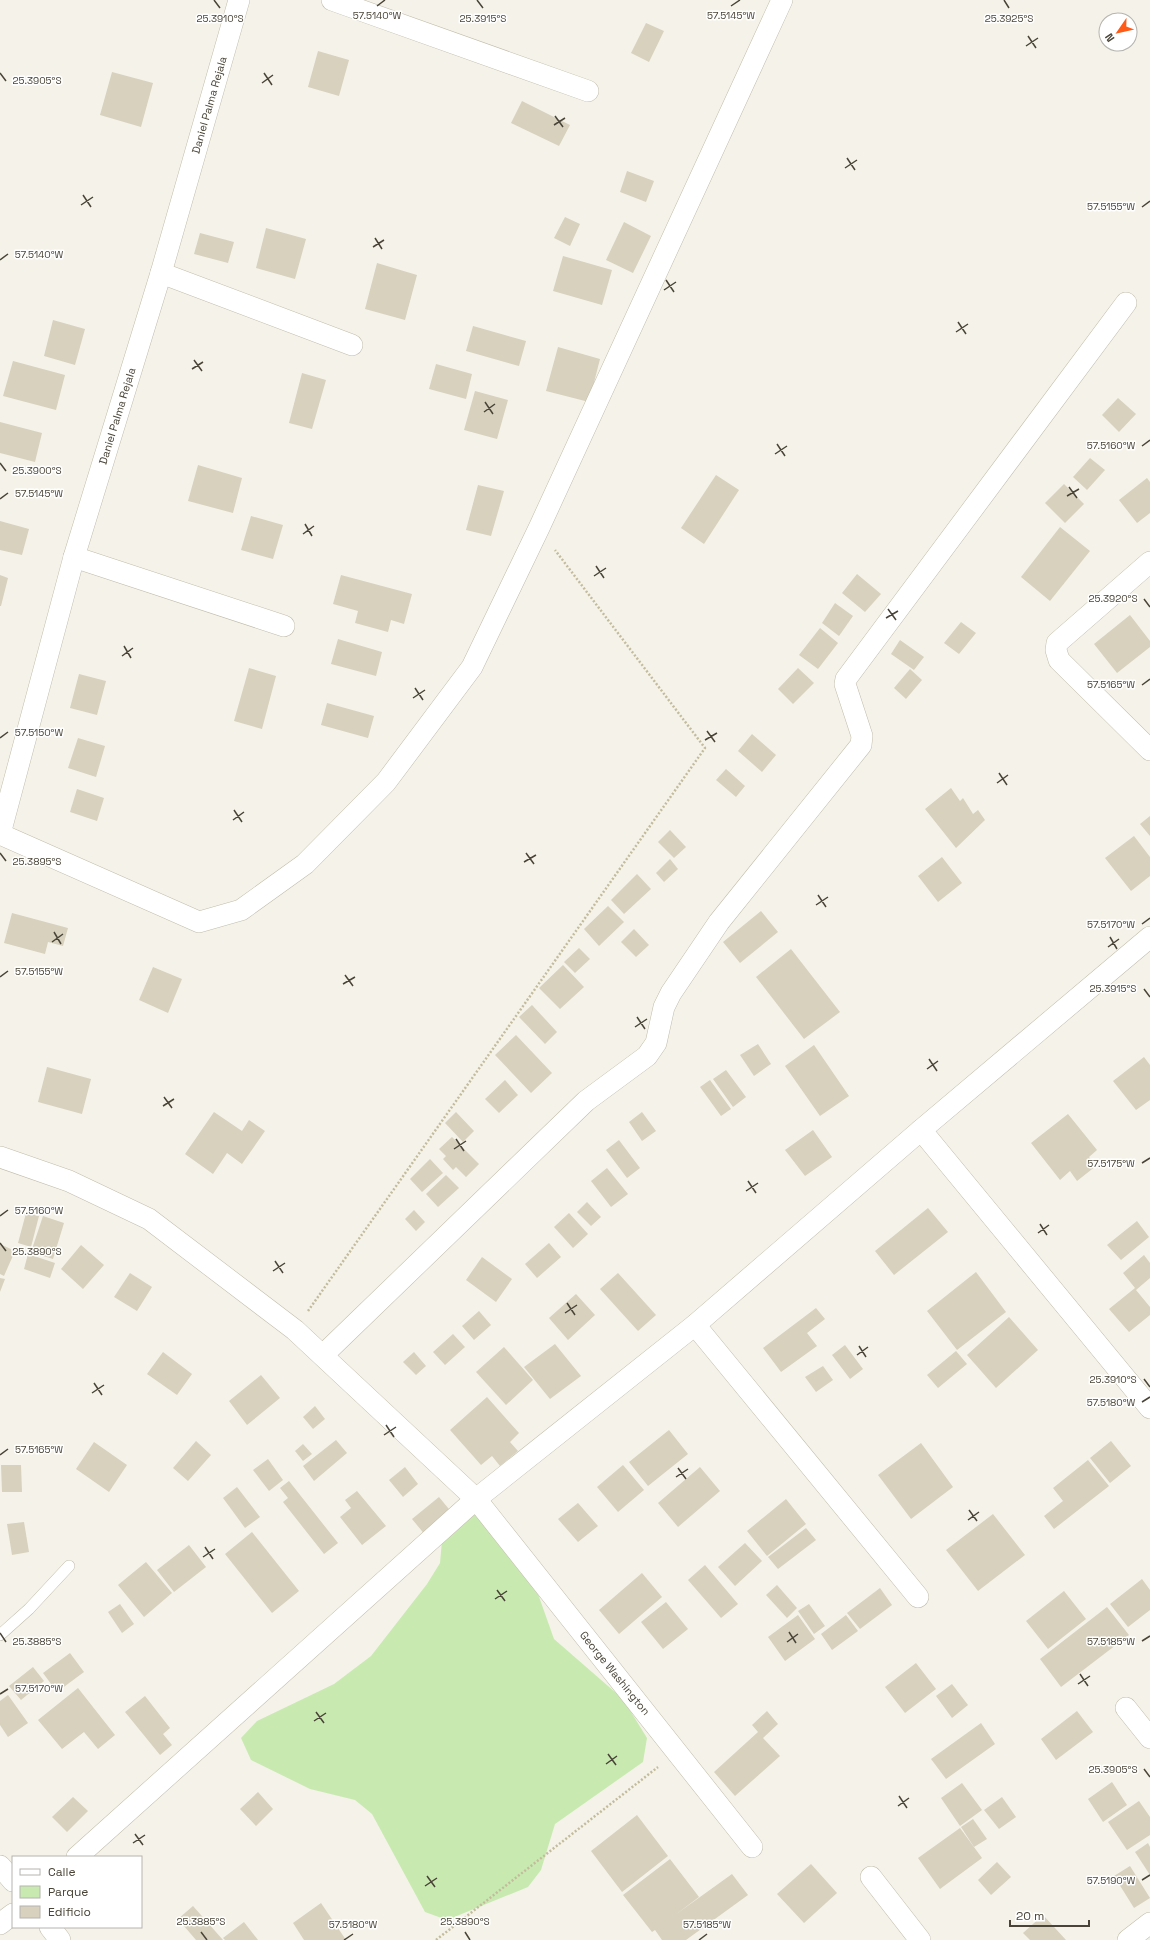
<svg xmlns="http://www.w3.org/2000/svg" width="1150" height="1940" font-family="'Space Grotesk',sans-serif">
<rect width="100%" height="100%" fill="#f5f3e9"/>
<path fill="#c8eab1" d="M475 1511 532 1577 554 1639 623 1699 647 1738 643 1762 555 1824 541 1870 528 1887 447 1920 425 1912 372 1814 355 1800 310 1789 251 1760 241 1738 257 1721 334 1684 371 1656 427 1584 440 1563 442 1540Z"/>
<g fill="#d7d1be">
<path d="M646 23 664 31 649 62 631 53Z"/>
<path d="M318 51 349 60 339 96 308 87Z"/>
<path d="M112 72 153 83 141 127 100 115Z"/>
<path d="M522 101 570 125 559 146 511 123Z"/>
<path d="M627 171 654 181 646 202 620 192Z"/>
<path d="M565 217 580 224 570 246 554 238Z"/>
<path d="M624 222 651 236 633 273 606 260Z"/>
<path d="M266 228 306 239 295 279 256 268Z"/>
<path d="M200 233 234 242 228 263 194 254Z"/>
<path d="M563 256 612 270 602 305 553 291Z"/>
<path d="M377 263 417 275 405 320 365 309Z"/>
<path d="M53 320 85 329 75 365 44 356Z"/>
<path d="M473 326 526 341 519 366 466 351Z"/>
<path d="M558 347 600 359 589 402 546 391Z"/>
<path d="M13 361 65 375 56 410 3 396Z"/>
<path d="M436 364 472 374 466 399 429 389Z"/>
<path d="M302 373 326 380 312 429 289 423Z"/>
<path d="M475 391 508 400 497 439 464 430Z"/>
<path d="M1118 398 1136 414 1119 432 1102 415Z"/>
<path d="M0 422 42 433 35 462 0 453Z"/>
<path d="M1090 458 1105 470 1087 490 1073 477Z"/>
<path d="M198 465 242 478 233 513 188 501Z"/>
<path d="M716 475 739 490 704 544 681 528Z"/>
<path d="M1147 478 1150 482V513L1137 523 1119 500Z"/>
<path d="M1064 484 1084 504 1065 523 1045 503Z"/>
<path d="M478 485 504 491 491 536 466 530Z"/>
<path d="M251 516 283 525 273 559 241 550Z"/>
<path d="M0 521 29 529 22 555 0 550Z"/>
<path d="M1060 527 1090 551 1050 601 1021 577Z"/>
<path d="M857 574 881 594 865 612 842 593Z"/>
<path d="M0 575 8 578 1 606H0Z"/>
<path d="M341 575 412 594 404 624 391 620 388 632 355 623 358 611 333 604Z"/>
<path d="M835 603 853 616 839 636 822 623Z"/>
<path d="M1130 615 1150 641V647L1117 673 1094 644Z"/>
<path d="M961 622 976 633 959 654 944 643Z"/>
<path d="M820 628 838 643 818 669 799 655Z"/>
<path d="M338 639 382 652 376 676 331 664Z"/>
<path d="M900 640 924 657 914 670 891 654Z"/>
<path d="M249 668 276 676 262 729 234 721Z"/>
<path d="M798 668 814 683 793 704 778 689Z"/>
<path d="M910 669 922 680 906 699 894 688Z"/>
<path d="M79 674 106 681 97 715 70 708Z"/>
<path d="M327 703 374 716 368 738 321 725Z"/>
<path d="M752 734 776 755 762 772 738 751Z"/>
<path d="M78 738 105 746 96 777 68 768Z"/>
<path d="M726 769 745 786 736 797 716 780Z"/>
<path d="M951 788 960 801 963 798 973 814 978 810 985 820 956 848 925 809Z"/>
<path d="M77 789 104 798 97 821 70 812Z"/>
<path d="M1150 816V836L1140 824Z"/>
<path d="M670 830 686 847 674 858 658 842Z"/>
<path d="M1134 836 1150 857V876L1131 891 1105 858Z"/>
<path d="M942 857 962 883 938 902 918 876Z"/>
<path d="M670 859 678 869 664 882 656 873Z"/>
<path d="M637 874 651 889 624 914 611 900Z"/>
<path d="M608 906 624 922 599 946 584 929Z"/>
<path d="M761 911 778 932 740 963 723 942Z"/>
<path d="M12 913 68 928 63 946 48 942 45 954 4 943Z"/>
<path d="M634 929 649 945 636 957 621 942Z"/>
<path d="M579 948 590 959 575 973 564 962Z"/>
<path d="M791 949 840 1012 804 1039 756 977Z"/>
<path d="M563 965 584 987 560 1009 539 988Z"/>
<path d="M153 967 182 979 168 1013 139 1000Z"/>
<path d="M532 1005 557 1032 545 1044 519 1017Z"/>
<path d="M516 1035 552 1073 531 1093 495 1055Z"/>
<path d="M758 1044 771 1064 754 1076 740 1055Z"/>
<path d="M814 1045 849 1096 820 1116 785 1066Z"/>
<path d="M1144 1057 1150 1065V1100L1136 1110 1113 1081Z"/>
<path d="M47 1067 91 1079 82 1114 38 1102Z"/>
<path d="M726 1070 746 1097 733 1107 713 1079Z"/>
<path d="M505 1080 518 1095 499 1113 485 1099Z"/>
<path d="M710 1080 731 1109 721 1116 700 1087Z"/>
<path d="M214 1112 242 1131 249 1120 265 1131 242 1164 227 1153 213 1174 185 1154Z"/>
<path d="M456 1112 474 1131 463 1142 445 1123Z"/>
<path d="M642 1112 656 1131 642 1141 629 1122Z"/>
<path d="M1068 1114 1097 1150 1089 1157 1096 1166 1077 1181 1070 1171 1060 1180 1031 1143Z"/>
<path d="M813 1130 832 1157 805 1176 785 1150Z"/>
<path d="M452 1137 479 1164 466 1177 456 1167 453 1170 443 1159 446 1156 439 1149Z"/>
<path d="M619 1140 640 1168 627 1178 606 1150Z"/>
<path d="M430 1159 443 1173 422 1192 410 1179Z"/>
<path d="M607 1168 628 1194 611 1207 591 1181Z"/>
<path d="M446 1175 459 1188 438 1207 426 1194Z"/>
<path d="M587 1202 601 1217 591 1226 577 1212Z"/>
<path d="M928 1208 948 1232 894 1275 875 1251Z"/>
<path d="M414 1210 425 1222 416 1231 405 1219Z"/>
<path d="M26 1213 39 1216 31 1247 18 1243Z"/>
<path d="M569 1213 588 1234 573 1248 554 1227Z"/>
<path d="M43 1216 64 1223 53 1259 31 1252Z"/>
<path d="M1137 1221 1149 1237 1121 1260 1107 1245Z"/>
<path d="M549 1243 561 1257 537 1278 525 1264Z"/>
<path d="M0 1244 15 1251 4 1276 0 1274Z"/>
<path d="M81 1245 104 1265 83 1289 61 1269Z"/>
<path d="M28 1254 55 1263 50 1278 24 1269Z"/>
<path d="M1144 1255 1150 1263V1278L1136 1290 1150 1307V1315L1129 1332 1109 1309 1135 1288 1123 1273Z"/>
<path d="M482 1257 512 1279 496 1302 466 1280Z"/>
<path d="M976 1272 1006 1312 957 1350 927 1311Z"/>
<path d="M130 1273 152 1287 137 1311 114 1297Z"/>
<path d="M618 1273 656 1315 638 1331 600 1289Z"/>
<path d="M0 1278 5 1279 0 1292Z"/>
<path d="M576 1294 595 1315 568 1340 549 1318Z"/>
<path d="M816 1308 825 1319 807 1333 817 1346 781 1372 763 1348Z"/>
<path d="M479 1311 491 1325 474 1340 462 1326Z"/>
<path d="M1009 1317 1038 1350 996 1388 967 1355Z"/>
<path d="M453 1334 465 1347 445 1365 433 1352Z"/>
<path d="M555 1344 581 1376 550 1399 524 1367Z"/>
<path d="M845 1345 863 1369 850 1379 832 1355Z"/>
<path d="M504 1347 533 1380 506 1405 476 1372Z"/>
<path d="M956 1351 967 1364 938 1388 927 1375Z"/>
<path d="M163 1352 192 1374 177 1395 147 1374Z"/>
<path d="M414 1352 426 1366 416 1375 403 1362Z"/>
<path d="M823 1366 833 1380 816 1392 805 1377Z"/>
<path d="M261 1375 280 1398 247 1425 229 1401Z"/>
<path d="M487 1397 519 1433 510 1442 518 1451 500 1466 492 1456 481 1465 450 1430Z"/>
<path d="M315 1406 325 1419 313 1429 303 1417Z"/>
<path d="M669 1430 688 1454 648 1486 629 1462Z"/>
<path d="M336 1440 347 1453 314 1481 303 1466Z"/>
<path d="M196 1441 211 1455 188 1481 173 1468Z"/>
<path d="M1111 1441 1131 1466 1110 1483 1090 1458Z"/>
<path d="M94 1442 127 1465 109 1492 76 1469Z"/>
<path d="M921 1443 953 1487 911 1519 878 1475Z"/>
<path d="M303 1444 312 1454 303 1461 295 1451Z"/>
<path d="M268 1459 283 1480 269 1491 253 1470Z"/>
<path d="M1088 1460 1109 1486 1054 1529 1044 1516 1063 1501 1053 1488Z"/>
<path d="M1 1465H21L22 1492H2Z"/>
<path d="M623 1465 644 1490 618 1512 597 1487Z"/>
<path d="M405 1467 418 1484 403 1497 389 1480Z"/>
<path d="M700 1467 720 1491 678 1527 658 1503Z"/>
<path d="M289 1481 338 1543 324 1554 283 1502 288 1498 280 1488Z"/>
<path d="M237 1487 260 1517 245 1528 223 1498Z"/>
<path d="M357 1491 386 1526 362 1545 340 1517 351 1508 345 1500Z"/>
<path d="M439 1497 453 1514 426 1536 412 1519Z"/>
<path d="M786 1499 806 1524 767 1556 747 1531Z"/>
<path d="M578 1503 598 1526 578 1542 558 1519Z"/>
<path d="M993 1514 1025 1555 978 1591 946 1550Z"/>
<path d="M24 1522 29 1552 12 1555 7 1524Z"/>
<path d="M806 1528 816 1540 778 1569 768 1557Z"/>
<path d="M252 1532 299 1591 272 1613 225 1554Z"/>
<path d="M745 1543 762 1561 735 1586 718 1567Z"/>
<path d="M189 1545 206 1567 174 1592 157 1570Z"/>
<path d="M146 1562 172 1593 144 1617 118 1585Z"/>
<path d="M705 1565 738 1604 721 1618 688 1580Z"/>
<path d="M642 1573 662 1597 619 1634 599 1610Z"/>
<path d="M1142 1579 1150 1590V1610L1128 1627 1110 1604Z"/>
<path d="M777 1585 797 1608 787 1618 766 1595Z"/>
<path d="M880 1588 892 1605 860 1629 847 1613Z"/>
<path d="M1064 1591 1086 1619 1048 1649 1026 1621Z"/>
<path d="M666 1602 688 1629 663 1649 641 1622Z"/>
<path d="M120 1604 134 1624 122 1633 108 1612Z"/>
<path d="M809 1604 825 1626 814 1634 798 1611Z"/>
<path d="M1107 1607 1129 1635 1061 1687 1040 1659Z"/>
<path d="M798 1615 815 1639 785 1661 768 1637Z"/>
<path d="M846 1615 858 1631 832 1650 821 1634Z"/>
<path d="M70 1653 84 1672 57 1692 43 1673Z"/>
<path d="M916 1663 936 1689 905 1713 885 1687Z"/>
<path d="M33 1667 44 1681 21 1700 9 1686Z"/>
<path d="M952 1684 968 1705 952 1718 936 1696Z"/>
<path d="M78 1688 115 1735 98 1749 84 1732 62 1749 38 1720Z"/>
<path d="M8 1695 28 1723 8 1737 0 1725V1701Z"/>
<path d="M145 1696 170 1728 163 1734 172 1745 160 1755 125 1712Z"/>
<path d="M767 1711 778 1724 763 1738 780 1756 735 1796 714 1772 758 1732 752 1725Z"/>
<path d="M1077 1711 1093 1732 1056 1760 1041 1739Z"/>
<path d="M981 1723 995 1744 946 1779 931 1759Z"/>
<path d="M1112 1782 1127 1805 1103 1822 1088 1799Z"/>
<path d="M962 1783 982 1810 960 1826 941 1798Z"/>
<path d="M258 1792 273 1809 256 1826 240 1809Z"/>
<path d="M73 1797 88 1811 67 1832 52 1817Z"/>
<path d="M1002 1797 1016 1817 999 1829 984 1810Z"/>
<path d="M1139 1801 1150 1817V1835L1127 1850 1108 1822Z"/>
<path d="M637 1815 668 1856 622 1892 591 1851Z"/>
<path d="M973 1819 987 1839 974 1847 961 1827Z"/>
<path d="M960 1828 982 1858 940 1889 918 1858Z"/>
<path d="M1148 1843 1150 1847V1875L1135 1852Z"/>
<path d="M670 1859 699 1897 675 1915 732 1874 748 1895 686 1940H662L655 1930 652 1932 623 1895Z"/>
<path d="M997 1862 1011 1877 991 1895 978 1880Z"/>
<path d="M811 1864 837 1893 804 1923 777 1894Z"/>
<path d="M1130 1866 1150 1898 1134 1908 1114 1876Z"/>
<path d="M321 1903 346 1940H304L293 1923Z"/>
<path d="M193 1906 223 1940H196L178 1919Z"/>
<path d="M1043 1915 1066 1940H1030L1023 1933Z"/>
<path d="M244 1922 258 1940H225L223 1938Z"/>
</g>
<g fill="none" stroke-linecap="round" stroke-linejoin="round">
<g stroke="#c1bcab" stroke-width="12">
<path id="service" d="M0 1635 29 1609 69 1566"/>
</g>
<g stroke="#c1bcab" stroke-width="22">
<g id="minor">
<path d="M332 0 588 91"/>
<path d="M161 273 352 345"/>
<path d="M74 557 284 626"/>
<path d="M1150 562 1057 643 1056 650 1059 660 1150 750"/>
<path d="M0 834 199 922 241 910 305 864 386 782 472 667 539 528 782 0"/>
<path d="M0 834 74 557 161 273 239 0"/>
<path d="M921 1130 1150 1408"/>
<path d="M0 1157 69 1181 149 1219 295 1330 476 1499 752 1847"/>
<path d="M695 1325 918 1597"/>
<path d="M323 1355 586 1101 647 1056 656 1043 664 1007 671 993 719 922 861 745 862 736 845 684 846 679 1126 303"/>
<path d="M1126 1708 1150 1738"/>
<path d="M77 1857 476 1499 695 1325 921 1130 1150 937"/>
<path d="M0 1866 13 1881"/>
<path d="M871 1877 920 1940"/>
<path d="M0 1924 13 1914"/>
<path d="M50 1927 60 1940"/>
<path d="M1128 1940 1150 1923"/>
</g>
</g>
<g stroke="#c3bb9c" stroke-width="2.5" stroke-dasharray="2 2" stroke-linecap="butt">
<path d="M308 1311 705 748 555 550"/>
<path d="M436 1940 658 1767"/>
</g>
<use href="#service" stroke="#fff" stroke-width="11"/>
<use href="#minor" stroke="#fff" stroke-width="21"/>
</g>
<path fill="none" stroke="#494437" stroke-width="1.5" d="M214 0 220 8M477 0 483 8M1004 0 1009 8M377 6 385 0M731 6 740 0M1028 36 1036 48M1026 46 1038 38M0 73 6 81M264 73 272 85M262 83 273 75M555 116 563 127M554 125 565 118M847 158 855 170M845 168 857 160M83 195 91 207M81 205 93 197M1142 207 1150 201M375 238 382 249M373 247 384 240M0 260 8 254M666 280 674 292M664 290 676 282M958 322 966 334M956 332 968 324M194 360 202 371M192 369 203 362M485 402 493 414M484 412 495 404M777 444 785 456M1142 446 1150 440M775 454 787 446M0 463 6 471M1069 487 1077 498M1067 496 1079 489M0 499 8 493M305 524 312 536M303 534 314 526M596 566 604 578M594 576 606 568M1144 599 1150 607M888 609 896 620M886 618 898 611M124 646 131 658M122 656 133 648M1142 685 1150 679M415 688 423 700M413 698 425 690M707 731 715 742M0 738 8 732M705 740 717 733M999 773 1007 785M997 783 1008 775M234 810 242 822M233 820 244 812M0 853 6 861M526 853 534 864M524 862 536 855M818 895 826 907M816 905 828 897M1142 924 1150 918M54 932 61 944M1110 937 1117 949M52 942 63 934M1108 947 1119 939M345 975 353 986M0 977 8 971M343 984 355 977M1144 989 1150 997M637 1017 645 1029M635 1027 647 1019M929 1059 937 1071M927 1069 938 1061M164 1097 172 1108M163 1106 174 1099M456 1139 464 1151M454 1149 466 1141M1142 1163 1150 1158M748 1181 756 1193M746 1191 758 1183M0 1216 8 1210M1040 1224 1047 1235M1038 1233 1049 1225M0 1243 6 1251M275 1261 283 1273M273 1271 285 1263M567 1303 575 1315M565 1313 577 1305M859 1346 866 1357M857 1355 868 1347M1144 1379 1150 1387M94 1383 102 1395M92 1393 104 1385M1142 1402 1150 1397M386 1425 394 1437M384 1435 396 1427M0 1455 8 1449M678 1468 686 1479M676 1477 688 1469M969 1510 977 1521M968 1520 979 1512M205 1547 213 1559M203 1557 215 1549M497 1590 505 1601M495 1599 507 1591M789 1632 796 1643M0 1633 6 1642M1142 1641 1150 1636M787 1642 798 1634M1080 1674 1088 1686M1078 1684 1090 1676M0 1694 8 1689M316 1712 324 1723M314 1721 326 1713M608 1754 616 1765M606 1764 617 1756M1144 1769 1150 1777M899 1796 907 1808M898 1806 909 1798M135 1834 143 1845M133 1843 145 1835M427 1876 435 1887M1142 1880 1150 1875M425 1886 437 1878M201 1932 207 1940M465 1932 470 1940M344 1940 353 1934M699 1940 707 1934"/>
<g text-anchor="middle" stroke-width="3" stroke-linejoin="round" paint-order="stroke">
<g font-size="11" fill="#494437" stroke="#fff">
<text transform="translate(209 105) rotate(-74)" y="4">Daniel Palma Rejala</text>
<text transform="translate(117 416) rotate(-73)" y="4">Daniel Palma Rejala</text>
<text transform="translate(615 1673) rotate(51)" y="4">George Washington</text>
</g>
</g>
<g font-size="10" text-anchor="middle" fill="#494437" stroke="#fff" stroke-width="3" stroke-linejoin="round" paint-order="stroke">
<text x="377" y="19">57.5140°W</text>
<text x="731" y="19">57.5145°W</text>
<text x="220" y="22">25.3910°S</text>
<text x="483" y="22">25.3915°S</text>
<text x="1009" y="22">25.3925°S</text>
<text x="37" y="84">25.3905°S</text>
<text x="1111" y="210">57.5155°W</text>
<text x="39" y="258">57.5140°W</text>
<text x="1111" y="449">57.5160°W</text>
<text x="37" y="474">25.3900°S</text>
<text x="39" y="497">57.5145°W</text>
<text x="1113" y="602">25.3920°S</text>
<text x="1111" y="688">57.5165°W</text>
<text x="39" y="736">57.5150°W</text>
<text x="37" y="865">25.3895°S</text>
<text x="1111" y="928">57.5170°W</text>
<text x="39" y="975">57.5155°W</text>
<text x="1113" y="992">25.3915°S</text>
<text x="1111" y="1167">57.5175°W</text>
<text x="39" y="1214">57.5160°W</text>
<text x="37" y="1255">25.3890°S</text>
<text x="1113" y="1383">25.3910°S</text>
<text x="1111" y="1406">57.5180°W</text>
<text x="39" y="1453">57.5165°W</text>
<text x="1111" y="1645">57.5185°W</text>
<text x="37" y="1645">25.3885°S</text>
<text x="39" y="1692">57.5170°W</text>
<text x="1113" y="1773">25.3905°S</text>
<text x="1111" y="1884">57.5190°W</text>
<text x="201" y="1925">25.3885°S</text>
<text x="465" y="1925">25.3890°S</text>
<text x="353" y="1928">57.5180°W</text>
<text x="707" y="1928">57.5185°W</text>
</g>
<rect x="12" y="1856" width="130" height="72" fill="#ffffff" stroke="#b6b4af"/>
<rect x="20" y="1869" width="20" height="6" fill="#ffffff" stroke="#b6b4af"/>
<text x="48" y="1876" font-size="12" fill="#494437">Calle</text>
<rect x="20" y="1886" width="20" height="12" fill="#c8eab1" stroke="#b6b4af"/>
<text x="48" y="1896" font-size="12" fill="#494437">Parque</text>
<rect x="20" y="1906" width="20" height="12" fill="#d7d1be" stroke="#b6b4af"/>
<text x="48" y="1916" font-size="12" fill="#494437">Edificio</text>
<g transform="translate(1118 32) rotate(236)"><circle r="19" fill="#ffffff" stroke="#b6b4af"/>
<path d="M0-3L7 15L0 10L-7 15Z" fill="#ff5a16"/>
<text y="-6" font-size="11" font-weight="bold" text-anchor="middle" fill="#494437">N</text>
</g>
<path d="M1010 1920v6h79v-6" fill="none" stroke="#494437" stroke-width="2"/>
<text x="1016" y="1920" font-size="12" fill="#494437" stroke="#ffffff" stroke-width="3" paint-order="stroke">20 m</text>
</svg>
